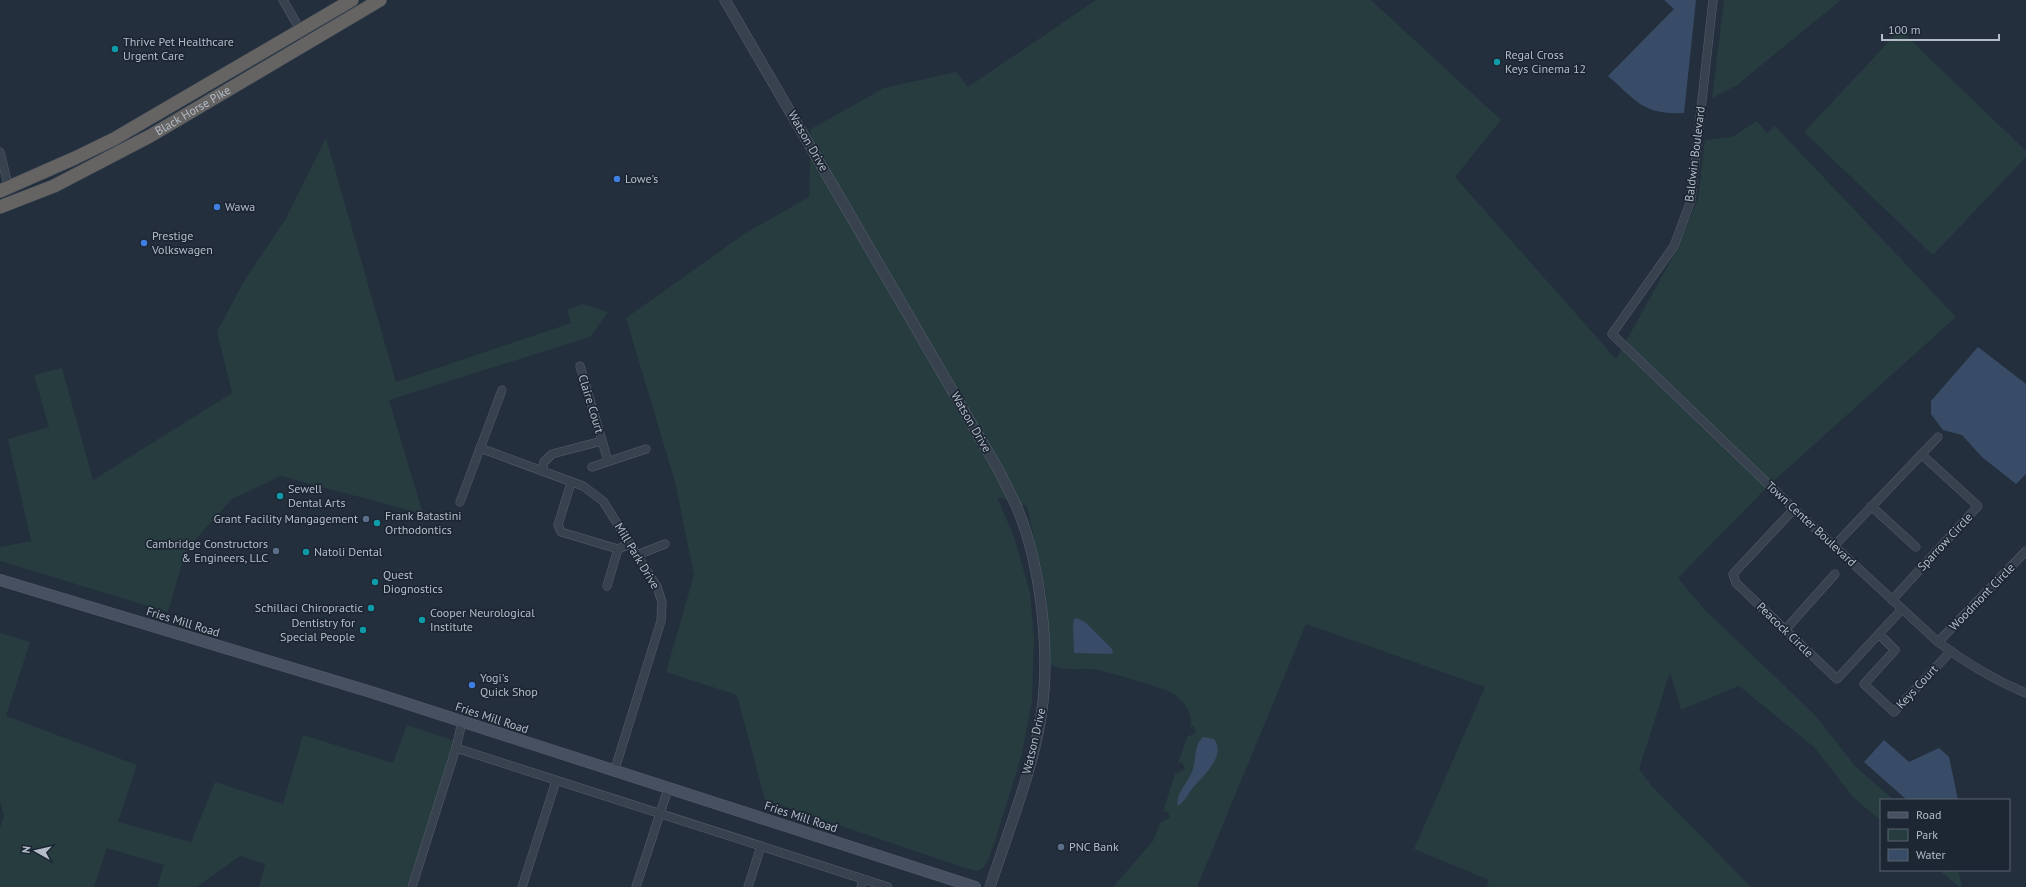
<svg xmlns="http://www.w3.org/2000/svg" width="2026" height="887" font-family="'PT Sans',sans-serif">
<rect width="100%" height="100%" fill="#242f3e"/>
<g fill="#263c3f">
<path d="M1096 0H1371L1501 120 1455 177 1616 359 1674 255 1698 199 1705 140 1732 137 1757 121 1767 133 1775 126 1956 317 1769 485 1678 578 1704 609 1815 715 1855 766 1894 800H1881V821L1853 797 1814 747 1739 686 1681 710 1670 672 1639 769 1650 784 1751 887H1486L1489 880 1414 849 1485 687 1306 624 1197 887H1113L1153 841 1160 823 1170 817 1167 811 1163 812 1175 774 1185 769 1182 762 1178 764 1187 737 1197 732 1193 726 1190 727C1193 713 1185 703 1174 694 1167 689 1109 672 1098 670 1085 667 1059 673 1050 663L1046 593 1027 506 997 497 1014 537 1030 592 1034 639 1032 700 1022 754 994 844 988 860 983 868 977 871 965 868 765 800 737 695 666 672 694 575 675 482 626 318 744 234 809 197 811 129 884 88 956 72 968 87Z"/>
<path d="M1724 0H1841L1737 85 1712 98Z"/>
<path d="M1900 30 2026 151V157L1933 255 1804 132Z"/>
<path d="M326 138 396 382 571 323 567 310 583 304 608 312 590 337 389 400 423 514 281 476 232 499 186 550 168 612 0 561V547L31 541 8 439 49 427 34 375 62 368 93 480 232 393 217 332 244 281 285 220Z"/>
<path d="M0 633 30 642 6 716 137 765 118 822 191 842 215 782 283 804 303 735 393 763 407 725 455 741 407 887H259L265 864 240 856 197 887H157L164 865 107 848 94 887H0V828L4 816 0 801Z"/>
<path d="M1939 870H1958L1962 887H1959Z"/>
</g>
<g fill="#394c67">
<path d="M1664 0H1696L1684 113C1643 115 1637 101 1608 76L1674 9Z"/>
<path d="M1978 347 2026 384V474L2016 484 1982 457 1962 435 1943 430 1931 414V401Z"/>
<path d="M1077 618 1085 622 1112 649 1113 654 1074 653 1073 623 1074 619Z"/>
<path d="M1203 737 1214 739C1227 757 1202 776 1192 789 1188 794 1184 802 1178 806 1174 796 1188 782 1192 772 1197 760 1193 746 1203 737Z"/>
<path d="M1884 740 1909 762 1939 748 1949 757 1958 800H1907L1864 762Z"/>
</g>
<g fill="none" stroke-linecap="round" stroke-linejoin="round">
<g stroke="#565f6c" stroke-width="9">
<g id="minor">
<path d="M283 0 308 43"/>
<path d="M1713 0 1691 200 1674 246 1612 334 1794 509 1938 642C1966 663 1994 680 2026 693"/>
<path d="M0 152 9 189"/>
<path d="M580 366 608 461"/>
<path d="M480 448 583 486 603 501 657 587 662 602 661 621 614 772"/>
<path d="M592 467 646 449"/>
<path d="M542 471 544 462 552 454 602 441"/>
<path d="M571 483 558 525 561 532 618 549 630 544"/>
<path d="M460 502 502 390"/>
<path d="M1871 506 1916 547"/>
<path d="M1794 509 1733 574 1736 583 1837 679 1902 609"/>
<path d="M1834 546 1938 437"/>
<path d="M637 555 665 544"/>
<path d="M607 586 618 549"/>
<path d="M1892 600 1978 506 1921 454"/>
<path d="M1785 630 1835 574"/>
<path d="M1879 634 1895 650 1864 684 1894 712 1951 651"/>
<path d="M1938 642 2026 551"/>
<path d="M456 748 888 887"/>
<path d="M412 887 456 748 462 722"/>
<path d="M522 887 556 781"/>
<path d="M636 887 668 789"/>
<path d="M748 887 761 846"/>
<path d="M861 887 863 879"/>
</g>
</g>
<g stroke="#565f6c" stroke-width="11">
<path id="tertiary" d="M725 0 998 469C1005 483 1012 496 1018 510 1041 566 1050 650 1042 710 1034 768 1008 831 990 887"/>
</g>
<g stroke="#565f6c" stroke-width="12">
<path id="secondary" d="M0 580 371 692 975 887"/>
</g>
<g stroke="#434c59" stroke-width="14">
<g id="trunk">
<path d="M0 191 75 158 114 139 352 0"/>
<path id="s1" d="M0 207 54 186 150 136 380 0"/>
</g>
</g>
<use href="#minor" stroke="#38414e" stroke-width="8"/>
<use href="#tertiary" stroke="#38414e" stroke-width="10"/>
<use href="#secondary" stroke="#465061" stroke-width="11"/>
<use href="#trunk" stroke="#656462" stroke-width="13"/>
</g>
<g fill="#0f9aa8" stroke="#1d2633" stroke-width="1.5">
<circle cx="115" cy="49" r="4"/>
<circle cx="1497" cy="62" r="4"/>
<circle cx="280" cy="496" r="4"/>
<circle cx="377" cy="523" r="4"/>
<circle cx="306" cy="552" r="4"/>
<circle cx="375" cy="582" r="4"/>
<circle cx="371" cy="608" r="4"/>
<circle cx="422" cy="620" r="4"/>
<circle cx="363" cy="630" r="4"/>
</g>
<g fill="#3f7fe0" stroke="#1d2633" stroke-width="1.5">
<circle cx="617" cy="179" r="4"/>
<circle cx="217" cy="207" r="4"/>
<circle cx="144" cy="243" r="4"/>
<circle cx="472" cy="685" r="4"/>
</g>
<g fill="#5c6f8a" stroke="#1d2633" stroke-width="1.5">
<circle cx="366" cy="519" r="4"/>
<circle cx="276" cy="551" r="4"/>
<circle cx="1061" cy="847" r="4"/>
</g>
<g text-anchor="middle" stroke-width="3.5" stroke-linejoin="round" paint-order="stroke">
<g font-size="12" fill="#b4bcc9" stroke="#1d2633" text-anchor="start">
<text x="123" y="46">Thrive Pet Healthcare<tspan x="123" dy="14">Urgent Care</tspan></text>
<text x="1505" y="59">Regal Cross<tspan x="1505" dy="14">Keys Cinema 12</tspan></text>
<text x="625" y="183">Lowe's</text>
<text x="225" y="211">Wawa</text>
<text x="152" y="240">Prestige<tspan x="152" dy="14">Volkswagen</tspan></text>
<text x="288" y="493">Sewell<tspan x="288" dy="14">Dental Arts</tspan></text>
<text x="385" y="520">Frank Batastini<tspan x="385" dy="14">Orthodontics</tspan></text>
<text x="358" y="523" text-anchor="end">Grant Facility Mangagement</text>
<text x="268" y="548" text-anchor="end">Cambridge Constructors<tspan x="268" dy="14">&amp; Engineers, LLC</tspan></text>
<text x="314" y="556">Natoli Dental</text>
<text x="383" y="579">Quest<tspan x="383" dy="14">Diognostics</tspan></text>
<text x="363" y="612" text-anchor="end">Schillaci Chiropractic</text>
<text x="430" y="617">Cooper Neurological<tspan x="430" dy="14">Institute</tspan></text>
<text x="355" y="627" text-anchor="end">Dentistry for<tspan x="355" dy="14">Special People</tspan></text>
<text x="480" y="682">Yogi's<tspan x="480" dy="14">Quick Shop</tspan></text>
<text x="1069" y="851">PNC Bank</text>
</g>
<g font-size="12" fill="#b4bcc9" stroke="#1d2633">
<text dy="4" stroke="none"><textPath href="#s1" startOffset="216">Black Horse Pike</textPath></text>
<text transform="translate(808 141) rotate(60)" y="4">Watson Drive</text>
<text transform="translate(1695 154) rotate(-83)" y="4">Baldwin Boulevard</text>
<text transform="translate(591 404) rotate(73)" y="4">Claire Court</text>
<text transform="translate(971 422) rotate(60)" y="4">Watson Drive</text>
<text transform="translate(1811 524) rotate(43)" y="4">Town Center Boulevard</text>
<text transform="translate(1945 542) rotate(-47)" y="4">Sparrow Circle</text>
<text transform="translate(637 556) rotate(59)" y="4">Mill Park Drive</text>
<text transform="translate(1982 597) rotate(-46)" y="4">Woodmont Circle</text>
<text transform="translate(183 622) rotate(17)" y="4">Fries Mill Road</text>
<text transform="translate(1785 630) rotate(44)" y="4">Peacock Circle</text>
<text transform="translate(1917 687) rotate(-47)" y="4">Keys Court</text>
<text transform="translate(492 718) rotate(18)" y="4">Fries Mill Road</text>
<text transform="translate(1034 741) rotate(-77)" y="4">Watson Drive</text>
<text transform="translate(801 817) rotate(18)" y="4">Fries Mill Road</text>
</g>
</g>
<rect x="1880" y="799" width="130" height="72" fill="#1d2633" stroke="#59626f"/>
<rect x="1888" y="812" width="20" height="6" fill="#465061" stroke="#59626f"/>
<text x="1916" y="819" font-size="12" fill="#b4bcc9">Road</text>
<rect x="1888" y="829" width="20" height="12" fill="#263c3f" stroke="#59626f"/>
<text x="1916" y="839" font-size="12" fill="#b4bcc9">Park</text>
<rect x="1888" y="849" width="20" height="12" fill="#394c67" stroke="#59626f"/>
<text x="1916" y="859" font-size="12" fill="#b4bcc9">Water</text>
<g transform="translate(36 851) rotate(278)" stroke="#1d2633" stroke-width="3" paint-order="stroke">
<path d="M0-3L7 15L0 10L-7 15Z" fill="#b4bcc9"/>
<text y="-6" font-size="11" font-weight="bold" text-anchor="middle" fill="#b4bcc9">N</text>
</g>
<path d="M1882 34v6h117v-6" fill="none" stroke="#b4bcc9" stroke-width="2"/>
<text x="1888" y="34" font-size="12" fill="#b4bcc9" stroke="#1d2633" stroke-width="3" paint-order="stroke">100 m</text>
</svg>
